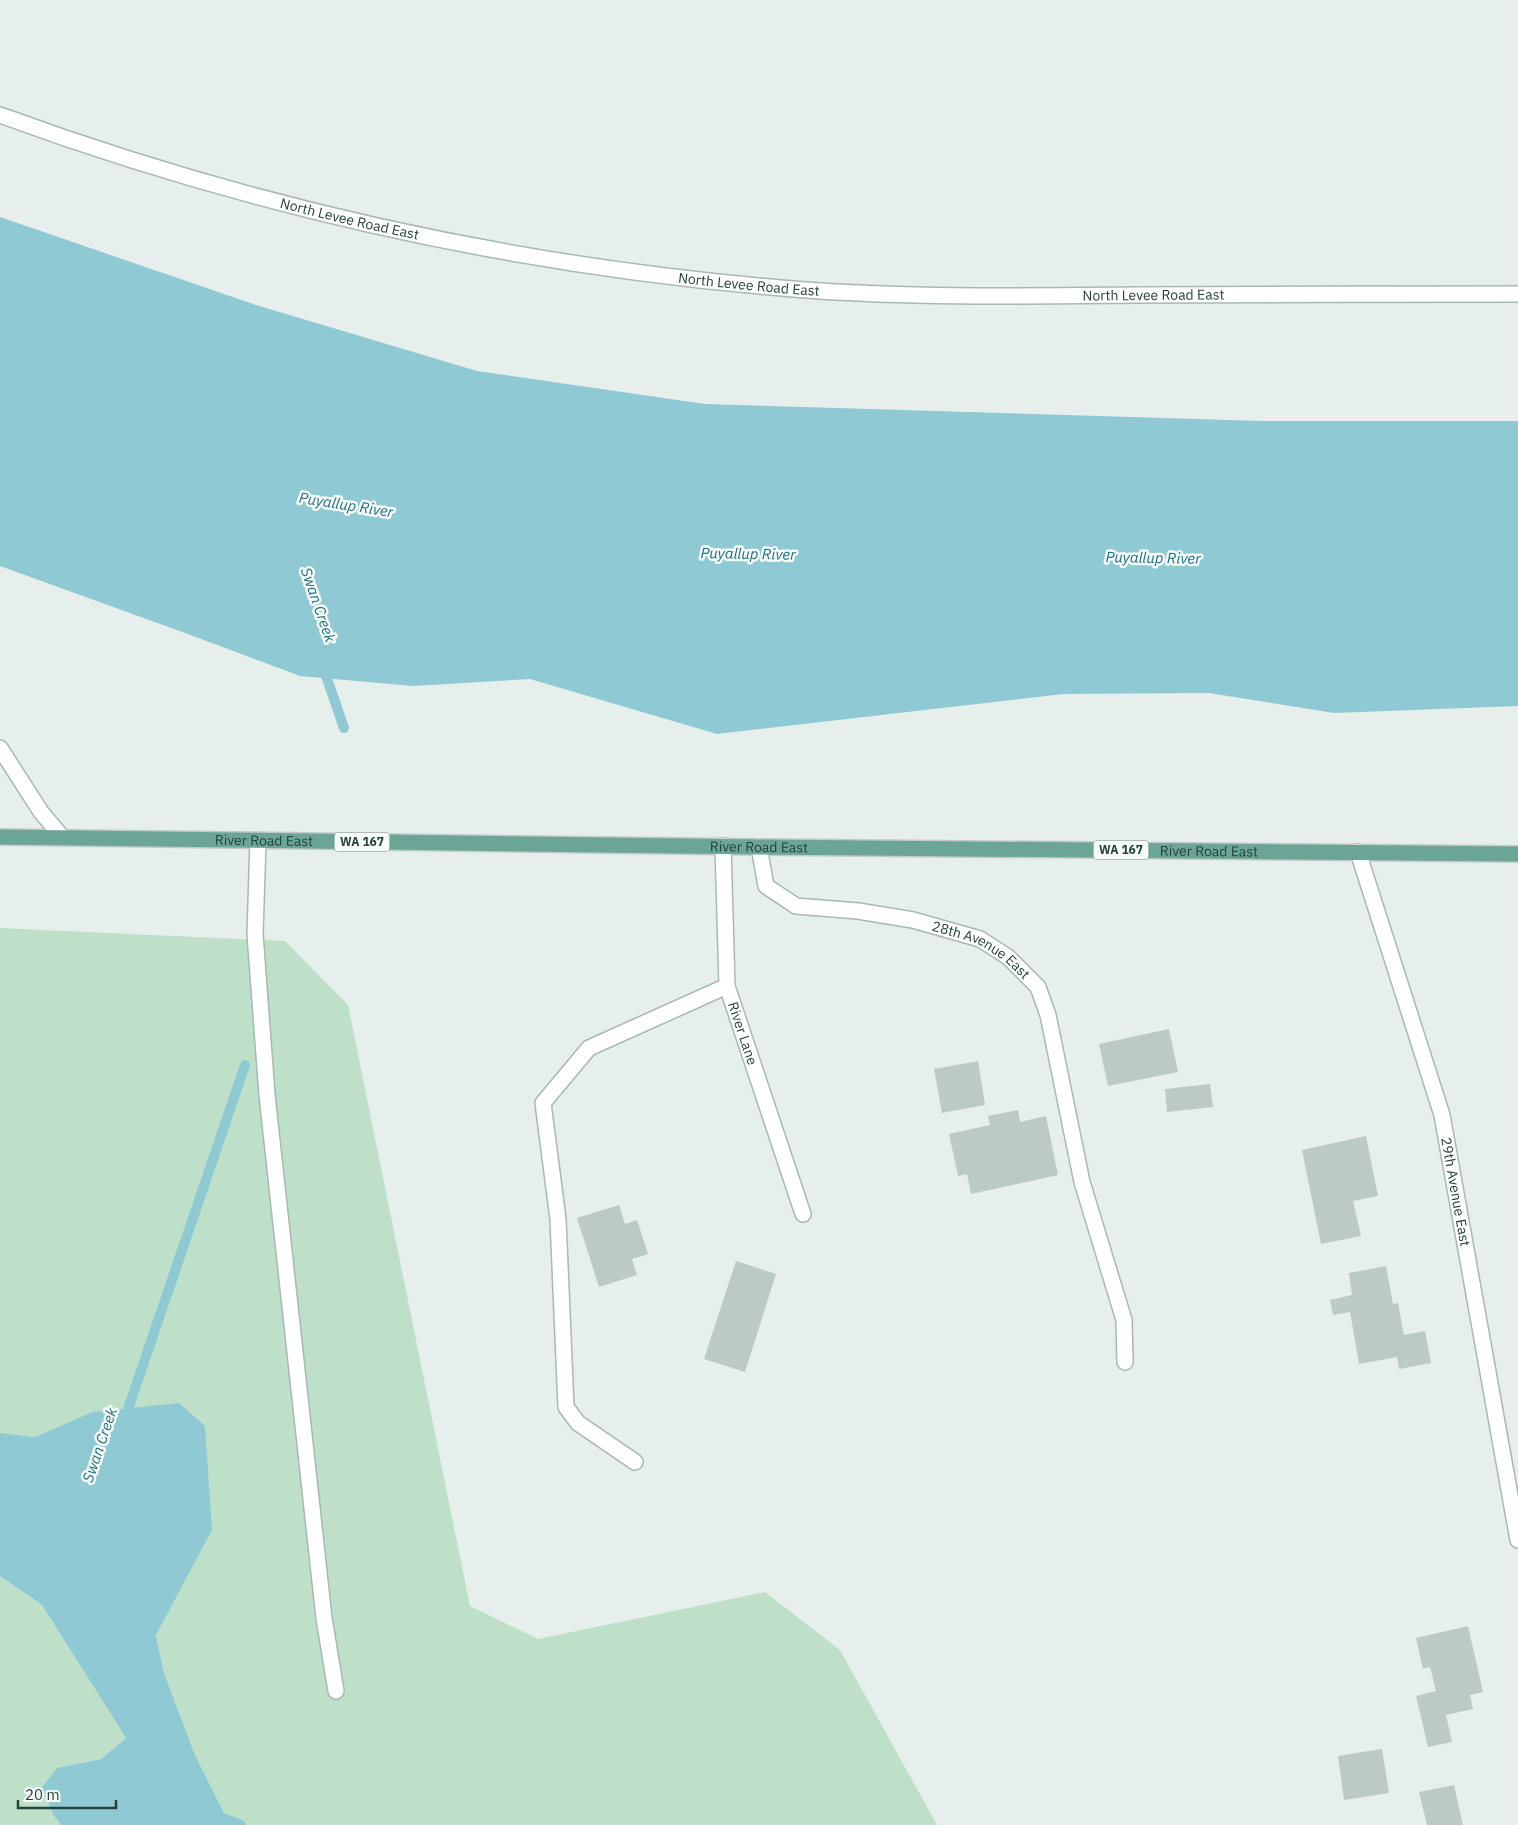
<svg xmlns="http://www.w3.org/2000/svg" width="1518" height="1825" font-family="'IBM Plex Sans',sans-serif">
<rect width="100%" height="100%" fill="#e6efeb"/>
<g fill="#bfe0c8">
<path d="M0 928 285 941 348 1005 470 1606 538 1639 765 1592 840 1650 937 1825H230L195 1755 164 1673 156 1634 212 1530 92 1412 35 1437 0 1433Z"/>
<path d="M0 1576 42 1605 126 1738 101 1759 57 1768 54 1816 61 1825H0Z"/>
</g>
<g fill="#8ec9d4">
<path d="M0 217 256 305 477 371 705 404 1262 421H1518V706L1334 713 1209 693 1063 694 717 734 530 679 413 686 300 676 185 633 0 566Z"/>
<path d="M179 1403 205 1426 212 1530 156 1635 164 1673 195 1755 230 1825H61L54 1816 42 1787 57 1768 101 1759 126 1738 42 1605 0 1576V1433L35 1437 92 1412Z"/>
</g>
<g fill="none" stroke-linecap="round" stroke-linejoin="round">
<g stroke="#8ec9d4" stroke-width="10">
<path d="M323 667 344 728"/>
<path d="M124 1421 245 1065"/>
<path d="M214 1815 241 1825"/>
</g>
</g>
<g fill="#bbcac4">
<path d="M1169 1029 1178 1072 1108 1086 1099 1044Z"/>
<path d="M978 1061 985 1105 942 1113 934 1069Z"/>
<path d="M1210 1084 1213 1107 1167 1112 1165 1089Z"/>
<path d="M1018 1110 1020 1122 1046 1116 1058 1175 971 1194 967 1174 958 1176 949 1134 990 1125 988 1116Z"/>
<path d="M1366 1136 1378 1196 1353 1201 1361 1236 1321 1244 1302 1150Z"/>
<path d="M619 1205 625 1224 637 1220 648 1254 632 1259 637 1275 599 1287 577 1218Z"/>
<path d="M736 1261 776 1274 745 1372 704 1359Z"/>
<path d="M1386 1266 1393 1304 1398 1303 1404 1335 1425 1331 1431 1363 1399 1369 1397 1357 1359 1364 1350 1312 1333 1315 1330 1300 1352 1295 1349 1273Z"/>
<path d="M1468 1626 1483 1692 1470 1695 1473 1709 1446 1715 1452 1742 1428 1747 1416 1696 1436 1691 1430 1667 1423 1669 1416 1638Z"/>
<path d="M1382 1749 1389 1793 1344 1800 1338 1756Z"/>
<path d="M1454 1785 1463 1825H1427L1419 1792Z"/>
</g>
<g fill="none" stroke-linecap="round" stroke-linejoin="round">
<g stroke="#a8b8b2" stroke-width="18">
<g id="service">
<path id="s1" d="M0 115C259 210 531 269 806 290 917 298 1028 296 1139 295 1265 294 1392 294 1518 294"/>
<path d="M0 748 41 812 63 838"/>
<path d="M258 841 255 934 267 1095 324 1618 336 1691"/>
<path id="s2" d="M723 846 727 986 803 1214"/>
<path d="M635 1462 578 1423 566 1407 558 1219 543 1103 589 1048 727 986"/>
</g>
</g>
<g stroke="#a8b8b2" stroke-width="18">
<g id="minor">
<path id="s3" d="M759 847 766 886 796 906 858 911 913 920 980 939 1008 957 1038 987 1048 1015 1082 1182 1124 1320 1125 1362"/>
<path id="s4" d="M1358 852 1442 1115 1518 1540"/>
</g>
</g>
<g stroke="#c2cac8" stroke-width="18">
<g id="primary">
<path id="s5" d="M0 837 759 847 1518 854"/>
</g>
</g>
<use href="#service" stroke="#fff" stroke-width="15"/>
<use href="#minor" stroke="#fff" stroke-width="15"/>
<use href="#primary" stroke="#6aa596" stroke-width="15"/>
</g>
<g text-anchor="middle" stroke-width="5" stroke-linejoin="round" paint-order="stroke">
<g fill="#f7fbf9" stroke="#637a73" stroke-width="1">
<rect x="334.5" y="832.5" width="55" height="19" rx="4"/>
<rect x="1093.5" y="840.5" width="55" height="19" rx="4"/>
</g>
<g font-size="12" font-weight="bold" fill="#24423a">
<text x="362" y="846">WA 167</text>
<text x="1121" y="854">WA 167</text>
</g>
<g font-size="14" fill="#24423a" stroke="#f7fbf9">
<text dy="5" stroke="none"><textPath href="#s1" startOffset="365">North Levee Road East</textPath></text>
<text dy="5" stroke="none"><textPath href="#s1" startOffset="770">North Levee Road East</textPath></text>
<text dy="5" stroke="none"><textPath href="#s1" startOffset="1175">North Levee Road East</textPath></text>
<text dy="5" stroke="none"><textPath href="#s5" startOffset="264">River Road East</textPath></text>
<text dy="5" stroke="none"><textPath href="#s5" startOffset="759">River Road East</textPath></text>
<text dy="5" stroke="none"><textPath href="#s5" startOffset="1209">River Road East</textPath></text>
<text dy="5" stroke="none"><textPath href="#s3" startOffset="269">28th Avenue East</textPath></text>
<text dy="5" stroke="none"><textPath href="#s2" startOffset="190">River Lane</textPath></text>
<text dy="5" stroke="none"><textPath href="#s4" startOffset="354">29th Avenue East</textPath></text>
</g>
<g font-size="15" font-style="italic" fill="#1c6f80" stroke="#f7fbf9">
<text transform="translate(346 505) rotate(9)" y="5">Puyallup River</text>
<text transform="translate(748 554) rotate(1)" y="5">Puyallup River</text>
<text transform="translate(1153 558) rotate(1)" y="5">Puyallup River</text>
<text transform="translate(318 605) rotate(71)" y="5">Swan Creek</text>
<text transform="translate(100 1445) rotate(-71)" y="5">Swan Creek</text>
</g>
</g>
<path d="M18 1800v8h98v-8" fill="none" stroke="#24423a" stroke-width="2.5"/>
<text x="25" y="1800" font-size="15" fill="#24423a" stroke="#f7fbf9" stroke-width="4" paint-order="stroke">20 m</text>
</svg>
